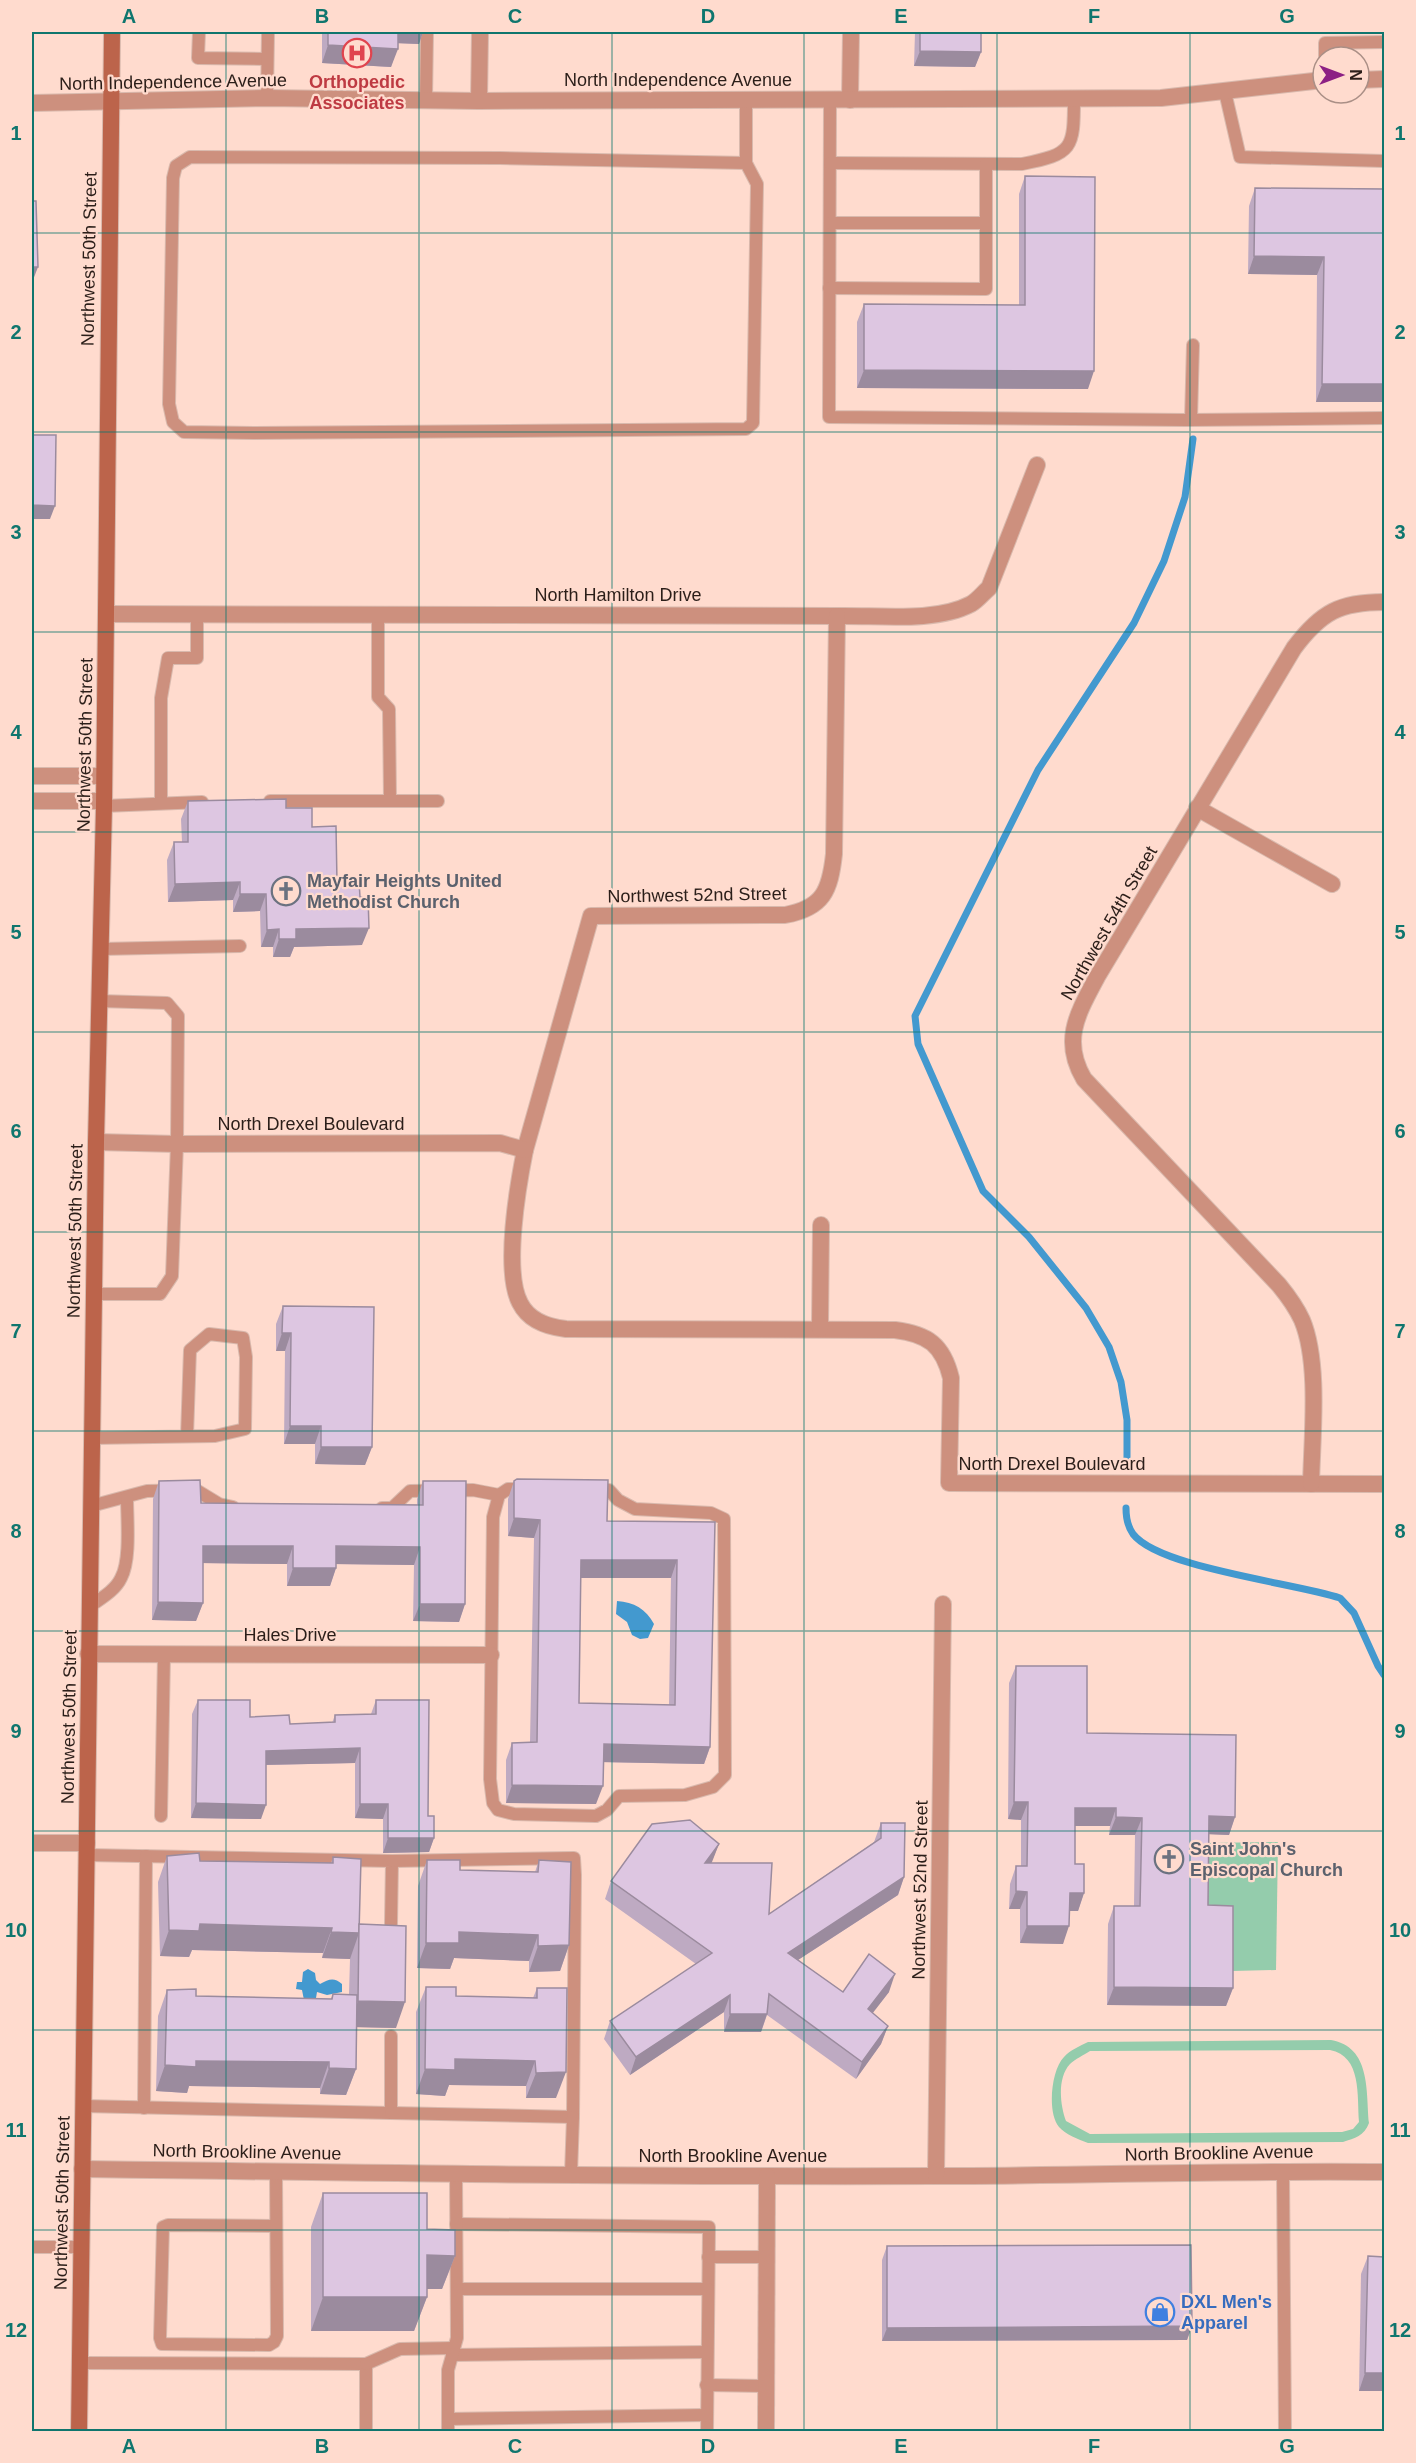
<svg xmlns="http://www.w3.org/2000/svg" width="1416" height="2463" font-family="Arial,sans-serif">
<rect width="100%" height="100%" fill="#ffdbce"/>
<g fill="#94ccac" fill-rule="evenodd">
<path d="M1278 1842 1276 1970 1232 1971 1208 1918 1207 1843Z"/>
<path d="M1331 2040C1371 2047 1366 2091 1369 2123 1364 2136 1355 2138 1343 2142L1088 2143C1078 2139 1066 2135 1059 2127 1047 2113 1051 2070 1064 2057 1070 2050 1080 2046 1088 2042ZM1330 2050C1362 2056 1357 2096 1359 2122L1353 2129 1342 2132 1090 2134 1066 2121C1060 2105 1057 2078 1070 2064 1075 2059 1084 2055 1090 2051Z"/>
</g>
<g fill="#4399cf">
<path d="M617 1601C634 1602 646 1609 654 1624L648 1638 640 1639 632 1635 627 1622 616 1614Z"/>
<path d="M308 1969 315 1973 316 1980 320 1984C329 1979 334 1977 342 1984V1992L327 1995 317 1992 316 1998 310 2003 304 2000 302 1990 296 1989 297 1982H302L303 1972Z"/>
</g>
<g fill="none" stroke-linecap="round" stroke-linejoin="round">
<g stroke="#4399cf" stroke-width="7">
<path d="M1127 1458V1420L1121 1382 1109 1347 1086 1308 1029 1237 983 1191 918 1044 915 1016 1038 770 1134 623 1164 561 1185 497 1193 439"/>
<path d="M1126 1508C1126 1517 1128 1527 1133 1534 1159 1568 1295 1583 1340 1598L1354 1613 1378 1666 1384 1675"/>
</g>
<g stroke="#d9b9ad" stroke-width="14">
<g id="service">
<path d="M199 32 198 58 267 59"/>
<path d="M1325 57V43L1384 42"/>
<path d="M1225 92 1240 157 1384 161"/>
<path d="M267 98 268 32"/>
<path d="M830 99 829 417 1187 420 1384 418"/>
<path d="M426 100 427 32"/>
<path d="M746 100V163L757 184 753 423 746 429 254 433 184 432 173 422 169 404 173 178 176 166 190 157 500 158 746 163"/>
<path d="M830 163 1022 164C1073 154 1074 149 1074 98"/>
<path d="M830 223H986"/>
<path d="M829 288 986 289V164"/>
<path d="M1191 420 1193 345"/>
<path d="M378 614V697L389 709 390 801"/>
<path d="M270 801H438"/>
<path d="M161 802V698L168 658H197V613"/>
<path d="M104 806 202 802"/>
<path d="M101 949 240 946"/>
<path d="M94 1294H160L172 1276 177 1144 178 1016 167 1003 99 1001"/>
<path d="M92 1438 215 1436 245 1429 246 1357 243 1338 209 1334 190 1350 187 1436"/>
<path d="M508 1489 609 1490 618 1500 635 1509 711 1513 724 1519 725 1775 713 1787 685 1795 619 1796 607 1810 596 1816 514 1814 498 1810 493 1803 490 1779 493 1517 499 1495Z"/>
<path d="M91 1506 147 1491 196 1490 219 1504 233 1507"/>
<path d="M382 1508H392L410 1491 473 1490 499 1495"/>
<path d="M89 1607C100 1599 115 1591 121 1578 131 1560 127 1519 127 1497"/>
<path d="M161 1816 164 1655"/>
<path d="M86 1855 392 1861 391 1924"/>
<path d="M83 2106 391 2113V2036"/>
<path d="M144 2108 146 1856"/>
<path d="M391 2113 573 2117 575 1875 574 1858 392 1861"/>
<path d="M276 2171 277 2336 274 2342 269 2345 162 2344 160 2338 163 2227 168 2225 276 2226"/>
<path d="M1283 2171 1285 2432"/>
<path d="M571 2174 573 2117"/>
<path d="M456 2224 709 2227 707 2432"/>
<path d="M32 2247H81"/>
<path d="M708 2257H767"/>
<path d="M457 2289H708"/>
<path d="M452 2355 707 2352"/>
<path d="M80 2363 366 2364V2432"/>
<path d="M366 2364 400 2349 454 2348"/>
<path d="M706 2385 766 2386"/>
<path d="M448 2419 707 2415"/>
<path d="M448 2432V2370L457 2338 456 2173"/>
</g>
</g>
<g stroke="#d9b9ad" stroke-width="18">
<g id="minor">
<path d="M850 100 851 32"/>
<path d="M479 101 480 32"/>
<path d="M106 614 837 616C877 615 935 623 971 604 978 600 983 593 989 588L1037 465"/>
<path d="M837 616 834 854C830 891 823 908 785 915L591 916 525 1150C518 1185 503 1271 520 1303 529 1321 548 1327 566 1329L895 1330C928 1334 943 1345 951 1378L949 1483 1384 1484"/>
<path d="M1197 808 1332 884"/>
<path d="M96 1142 177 1144 500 1143 525 1150"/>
<path d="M820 1329 821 1225"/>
<path d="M1311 1484C1312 1437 1320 1363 1302 1320 1296 1307 1288 1296 1279 1285L1084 1079C1061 1040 1078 1013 1097 977L1294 648C1321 612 1340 602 1384 602"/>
<path d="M88 1654 491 1655"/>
<path d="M32 1843H87"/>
<path d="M82 2169C366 2173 649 2177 933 2176 1083 2176 1234 2170 1384 2172"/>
<path d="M936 2176 943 1604"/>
<path d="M766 2432 767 2176"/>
</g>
</g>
<g stroke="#d9b9ad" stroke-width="18">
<g id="tertiary">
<path d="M1359 80 1384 79"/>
<path d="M32 103 267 98 479 101 1161 98 1323 80"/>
<path d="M32 776H104"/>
<path d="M32 801H104"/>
</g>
</g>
<g stroke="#d9b9ad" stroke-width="18">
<path id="secondary" d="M79 2432 96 1142 104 806 112 32"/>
</g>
<use href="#service" stroke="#cd907e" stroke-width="12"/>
<use href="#minor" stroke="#cd907e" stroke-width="16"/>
<use href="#tertiary" stroke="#cd907e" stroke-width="16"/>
<use href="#secondary" stroke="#bc644b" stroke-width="16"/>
</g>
<g fill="#beaac2" fill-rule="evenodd">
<path d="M322 32H423L419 44 398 43 391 67 322 63Z"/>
<path d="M915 32H981V52L975 67 914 66Z"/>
<path d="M1025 176 1088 389 857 388V322L864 304 1019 305V194Z"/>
<path d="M1255 188 1384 189V402H1316L1317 275 1248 274 1249 206Z"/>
<path d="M188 801 286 808 312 827 337 882 362 945 294 947 290 957H273V947H261L260 911 233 912V900L168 902 167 860 174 842H182L181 819Z"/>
<path d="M283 1306 372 1447 365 1465 315 1464V1444H284L285 1351H276V1324Z"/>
<path d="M159 1481 201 1503 417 1505V1499L423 1481 465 1604 459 1622 413 1621 414 1565 336 1564V1568L330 1586H287V1564L203 1563V1603L196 1621 152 1620 153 1499Z"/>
<path d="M514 1481 607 1521 715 1522 710 1747 704 1764 603 1762 596 1804 506 1803V1760L512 1743 530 1742 534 1538 508 1536V1499ZM581 1578H671L669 1705 579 1703Z"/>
<path d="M1016 1666 1087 1733 1235 1817 1229 1835 1209 1834 1208 1905 1233 1988 1226 2006 1107 2005 1108 1924 1114 1906H1134L1135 1835H1109L1110 1826H1075V1864L1084 1893 1078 1911H1069L1063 1944 1020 1943V1909H1009L1010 1884 1016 1866H1021V1820L1008 1819 1009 1683Z"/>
<path d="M198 1700 250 1717 290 1724 332 1723 335 1715 371 1714 376 1700 428 1816 434 1838 429 1852 383 1853V1819L355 1818V1763L266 1765 261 1819 191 1818 192 1714Z"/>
<path d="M881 1823 904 1877 898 1895 798 1960 843 1992H889L872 2013 888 2026 881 2044 856 2079 767 2015 761 2032H724V2012L630 2075 604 2039 610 2021 696 1964 605 1899 611 1881 719 1844 711 1863 769 1914 874 1842Z"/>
<path d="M167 1856 200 1861 331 1863 333 1857 359 1924 396 2028 357 2027 356 2069 346 2095 320 2094V2088L189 2086 187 2093 156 2091 158 2016 167 1990 196 1996 331 1999 333 1994H349L350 1959 322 1958 323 1953 192 1950 189 1957 160 1956 158 1882Z"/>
<path d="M427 1860 460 1870 535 1872 539 1860 569 1945 560 1971 529 1972V1961L454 1958 450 1969 417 1968 418 1886Z"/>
<path d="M426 1987 456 1996 533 1998 537 1988 556 2098H526V2086L449 2085 445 2096 416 2094V2012Z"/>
<path d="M323 2193 427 2229 455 2256 442 2289H427V2297L414 2331H311V2227Z"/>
<path d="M887 2246 1192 2326 1187 2340 882 2341V2260Z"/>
<path d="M1368 2256 1384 2391H1359L1361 2274Z"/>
</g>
<g fill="#9b8b9e">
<path d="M396 32H423L419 44 392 43Z"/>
<path d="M328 45 398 49 391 67 322 63Z"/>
<path d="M920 51 981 52 975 67 914 66Z"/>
<path d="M1254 256 1324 257 1317 275 1248 274Z"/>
<path d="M32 267H38L33 280H32Z"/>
<path d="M864 370 1094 371 1088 389 857 388Z"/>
<path d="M1322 384H1384V402H1316Z"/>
<path d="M32 505 55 506 50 519H32Z"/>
<path d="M240 882 233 900 168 902 175 884Z"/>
<path d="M240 894H266L260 911 233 912Z"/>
<path d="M369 928 362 945 294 947 290 957H273L279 939 296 929Z"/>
<path d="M279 929 273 947H261L267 930Z"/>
<path d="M282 1333H291L285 1351H276Z"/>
<path d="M290 1426H321L315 1444H284Z"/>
<path d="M321 1447H372L365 1465 315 1464Z"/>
<path d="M514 1518 540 1520 534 1538 508 1536Z"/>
<path d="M203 1546H293L287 1564 197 1563Z"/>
<path d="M336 1546 420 1547 414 1565 330 1564Z"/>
<path d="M581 1560H677L671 1578H574Z"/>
<path d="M293 1568H336L330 1586H287Z"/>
<path d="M158 1602 203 1603 196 1621 152 1620Z"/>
<path d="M420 1604H465L459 1622 413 1621Z"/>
<path d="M604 1744 710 1747 704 1764 597 1762Z"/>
<path d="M360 1748 355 1763 261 1765 266 1751Z"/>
<path d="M512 1785 603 1786 596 1804 506 1803Z"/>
<path d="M1014 1802H1028L1021 1820 1008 1819Z"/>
<path d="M196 1803 266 1805 261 1819 191 1818Z"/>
<path d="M360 1804H388L383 1819 355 1818Z"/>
<path d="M1075 1808H1116L1110 1826H1068Z"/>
<path d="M1209 1816 1235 1817 1229 1835 1203 1834Z"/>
<path d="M1116 1817 1142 1818 1135 1835H1109Z"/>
<path d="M388 1838H434L429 1852 383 1853Z"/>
<path d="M719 1844 712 1862 698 1881 705 1863Z"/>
<path d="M904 1877 898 1895 781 1971 788 1953Z"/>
<path d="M1016 1891 1027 1892 1020 1909H1009Z"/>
<path d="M1070 1893H1084L1078 1911H1063Z"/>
<path d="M200 1924 332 1928 323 1953 192 1950 189 1957 160 1956 169 1930Z"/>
<path d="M1027 1926H1069L1063 1944 1020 1943Z"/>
<path d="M331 1932 359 1933 350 1959 322 1958Z"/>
<path d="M459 1932 538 1935 529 1961 454 1958 450 1969 417 1968 426 1943Z"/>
<path d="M569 1945 560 1971 529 1972 538 1946Z"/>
<path d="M895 1974 889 1992 862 2027 868 2009Z"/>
<path d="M1114 1987 1233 1988 1226 2006 1107 2005Z"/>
<path d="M730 1995 724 2012 630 2075 636 2057Z"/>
<path d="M358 2001 405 2002 396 2028 349 2027Z"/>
<path d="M730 2014H767L761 2032H724Z"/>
<path d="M888 2026 881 2044 856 2079 862 2062Z"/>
<path d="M455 2059 535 2061 526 2086 449 2085 445 2096 416 2094 425 2069Z"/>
<path d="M196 2061 329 2062 320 2088 189 2086 187 2093 156 2091 165 2065Z"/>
<path d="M329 2068 356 2069 346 2095 320 2094Z"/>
<path d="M566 2072 556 2098H526L536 2073Z"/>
<path d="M427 2255 455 2256 442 2289H414Z"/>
<path d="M323 2297H427L414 2331H311Z"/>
<path d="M1192 2326 1187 2340 882 2341 887 2328Z"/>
<path d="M1365 2373H1384V2391H1359Z"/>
</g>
<g fill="#ddc6e1" stroke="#9b8b9e" stroke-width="1.5" fill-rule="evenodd">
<path d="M328 32H398V49L328 45Z"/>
<path d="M920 32H981V52L920 51Z"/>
<path d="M1025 176 1095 177 1094 371 864 370V304L1025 305Z"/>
<path d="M1255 188 1384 189V384H1322L1324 257 1254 256Z"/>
<path d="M32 201H36L38 267H32Z"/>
<path d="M32 420V435H56L55 506 32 505Z"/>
<path d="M286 799V808H312V827L336 826 337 882 359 881 360 897H368L369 928 296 929V939H279V929L267 930 266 894H240V882L175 884 174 842H188V801Z"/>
<path d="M283 1306 374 1307 372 1447H321V1426H290L291 1333H282Z"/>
<path d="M517 1479 608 1480 607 1521 715 1522 710 1747 604 1744 603 1786 512 1785V1743L537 1742 540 1520 514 1518V1481ZM581 1560H677L675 1705 579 1703Z"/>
<path d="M200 1480 201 1503 423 1505V1481H466L465 1604H420V1547L336 1546V1568H293V1546H203V1603L158 1602 159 1481Z"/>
<path d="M1016 1666H1087V1733L1236 1735 1235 1817 1209 1816 1208 1905 1233 1906V1988L1114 1987V1906H1140L1142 1818 1116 1817V1808H1075V1864H1084V1893H1070L1069 1926H1027V1892L1016 1891V1866H1027L1028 1802H1014Z"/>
<path d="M198 1700H250V1717L289 1715 290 1724 335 1722V1715L376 1714V1700H429L428 1816H434V1838H388V1804H360V1748L266 1751V1805L196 1803Z"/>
<path d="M690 1820 719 1844 705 1863H772L769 1914 881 1838V1823H905L904 1877 788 1953 843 1992 869 1954 895 1974 868 2009 888 2026 862 2062 769 1994 767 2014H730V1995L636 2057 610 2021 712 1953 611 1881 652 1824Z"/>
<path d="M199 1853 200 1861 333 1863V1857L361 1859 359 1933 331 1932 332 1928 200 1924 199 1931 169 1930 167 1856Z"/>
<path d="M427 1860H460V1870L538 1872 539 1860 571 1862 569 1945 538 1946V1935L459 1932V1943H426Z"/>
<path d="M359 1924 406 1926 405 2002 358 2001Z"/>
<path d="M426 1987H456V1996L537 1998V1988H567L566 2072 536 2073 535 2061 455 2059V2070L425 2069Z"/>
<path d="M196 1989V1996L332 1999 333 1994 357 1995 356 2069 329 2068V2062L196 2061V2067L165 2065 167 1990Z"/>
<path d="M323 2193H427V2229L455 2230V2256L427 2255V2297H323Z"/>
<path d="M1191 2245 1192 2326 887 2328V2246Z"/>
<path d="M1368 2256 1384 2257V2373H1365Z"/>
</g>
<path fill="none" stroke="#0f766e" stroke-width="1.5" stroke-opacity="0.55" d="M226 32V2432M419 32V2432M612 32V2432M804 32V2432M997 32V2432M1190 32V2432M32 233H1384M32 432H1384M32 632H1384M32 832H1384M32 1032H1384M32 1232H1384M32 1431H1384M32 1631H1384M32 1831H1384M32 2030H1384M32 2230H1384"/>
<defs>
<g id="hospital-ring" transform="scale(1.5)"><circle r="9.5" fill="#ffdbce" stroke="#e0444e" stroke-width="1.5"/><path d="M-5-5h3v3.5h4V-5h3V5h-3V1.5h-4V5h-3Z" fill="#e0444e"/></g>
<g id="church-ring" transform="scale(1.5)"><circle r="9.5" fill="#ffdbce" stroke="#6b7280" stroke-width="1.5"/><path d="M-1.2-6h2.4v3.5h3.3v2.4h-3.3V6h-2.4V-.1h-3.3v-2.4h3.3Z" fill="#6b7280"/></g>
<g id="shop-ring" transform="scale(1.5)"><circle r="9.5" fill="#ffdbce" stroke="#3f7fe0" stroke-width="1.5"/><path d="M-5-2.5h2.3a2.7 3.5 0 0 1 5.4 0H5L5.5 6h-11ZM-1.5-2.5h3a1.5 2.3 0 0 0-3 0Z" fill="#3f7fe0"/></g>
</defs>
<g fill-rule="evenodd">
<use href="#hospital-ring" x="357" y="53"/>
<use href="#church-ring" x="286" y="891"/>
<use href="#church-ring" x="1169" y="1859"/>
<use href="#shop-ring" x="1160" y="2312"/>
</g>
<g text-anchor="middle" stroke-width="4.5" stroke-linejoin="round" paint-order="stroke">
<g font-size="18" fill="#2b1e19" stroke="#ffdbce">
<text x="678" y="86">North Independence Avenue</text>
<text transform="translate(173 82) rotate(-1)" y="6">North Independence Avenue</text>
<text transform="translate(89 259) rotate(-89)" y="6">Northwest 50th Street</text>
<text x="618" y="601">North Hamilton Drive</text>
<text transform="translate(85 745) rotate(-89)" y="6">Northwest 50th Street</text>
<text transform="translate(697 895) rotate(-1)" y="6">Northwest 52nd Street</text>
<text transform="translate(1109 923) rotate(-60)" y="6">Northwest 54th Street</text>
<text x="311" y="1130">North Drexel Boulevard</text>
<text transform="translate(75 1231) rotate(-89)" y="6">Northwest 50th Street</text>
<text x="1052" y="1470">North Drexel Boulevard</text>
<text x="290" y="1641">Hales Drive</text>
<text transform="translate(69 1717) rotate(-89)" y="6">Northwest 50th Street</text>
<text transform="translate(920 1890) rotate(-89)" y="6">Northwest 52nd Street</text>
<text transform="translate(247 2152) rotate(1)" y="6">North Brookline Avenue</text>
<text transform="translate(1219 2153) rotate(-1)" y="6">North Brookline Avenue</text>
<text x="733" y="2162">North Brookline Avenue</text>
<text transform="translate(62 2203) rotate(-89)" y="6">Northwest 50th Street</text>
</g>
<g font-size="18" font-weight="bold" fill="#be3a42" stroke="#ffdbce">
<text x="357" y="88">Orthopedic<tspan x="357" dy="21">Associates</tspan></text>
</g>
<g font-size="18" font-weight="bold" fill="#5b616d" stroke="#ffdbce" text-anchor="start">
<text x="307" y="887">Mayfair Heights United<tspan x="307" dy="21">Methodist Church</tspan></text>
<text x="1190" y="1855">Saint John's<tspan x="1190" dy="21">Episcopal Church</tspan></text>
</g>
<g font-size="18" font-weight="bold" fill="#366cbe" stroke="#ffdbce" text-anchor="start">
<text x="1181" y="2308">DXL Men's<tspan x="1181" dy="21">Apparel</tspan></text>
</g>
</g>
<rect width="1416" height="2463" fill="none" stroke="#ffdbce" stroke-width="66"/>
<g transform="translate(1341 75) rotate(90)"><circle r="28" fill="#ffdbce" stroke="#aa8f86" stroke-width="1.5"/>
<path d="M0-4.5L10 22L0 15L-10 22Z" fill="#8c2084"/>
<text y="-9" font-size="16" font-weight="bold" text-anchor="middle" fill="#2b1e19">N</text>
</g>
<rect x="33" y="33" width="1350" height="2397" fill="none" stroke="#0f766e" stroke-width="2"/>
<g font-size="20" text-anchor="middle" font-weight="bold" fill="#0f766e">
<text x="129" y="23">A</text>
<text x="322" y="23">B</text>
<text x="515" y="23">C</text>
<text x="708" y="23">D</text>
<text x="901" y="23">E</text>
<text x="1094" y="23">F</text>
<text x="1287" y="23">G</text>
<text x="16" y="140">1</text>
<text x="1400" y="140">1</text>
<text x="16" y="339">2</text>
<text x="1400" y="339">2</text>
<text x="16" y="539">3</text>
<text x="1400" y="539">3</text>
<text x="16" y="739">4</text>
<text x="1400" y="739">4</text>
<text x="16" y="939">5</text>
<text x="1400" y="939">5</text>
<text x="16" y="1138">6</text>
<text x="1400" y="1138">6</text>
<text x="16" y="1338">7</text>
<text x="1400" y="1338">7</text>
<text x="16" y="1538">8</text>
<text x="1400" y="1538">8</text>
<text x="16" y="1738">9</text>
<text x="1400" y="1738">9</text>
<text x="16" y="1937">10</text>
<text x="1400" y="1937">10</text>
<text x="16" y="2137">11</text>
<text x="1400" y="2137">11</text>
<text x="16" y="2337">12</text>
<text x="1400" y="2337">12</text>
<text x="129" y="2453">A</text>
<text x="322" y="2453">B</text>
<text x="515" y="2453">C</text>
<text x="708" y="2453">D</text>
<text x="901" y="2453">E</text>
<text x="1094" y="2453">F</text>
<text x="1287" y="2453">G</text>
</g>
</svg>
